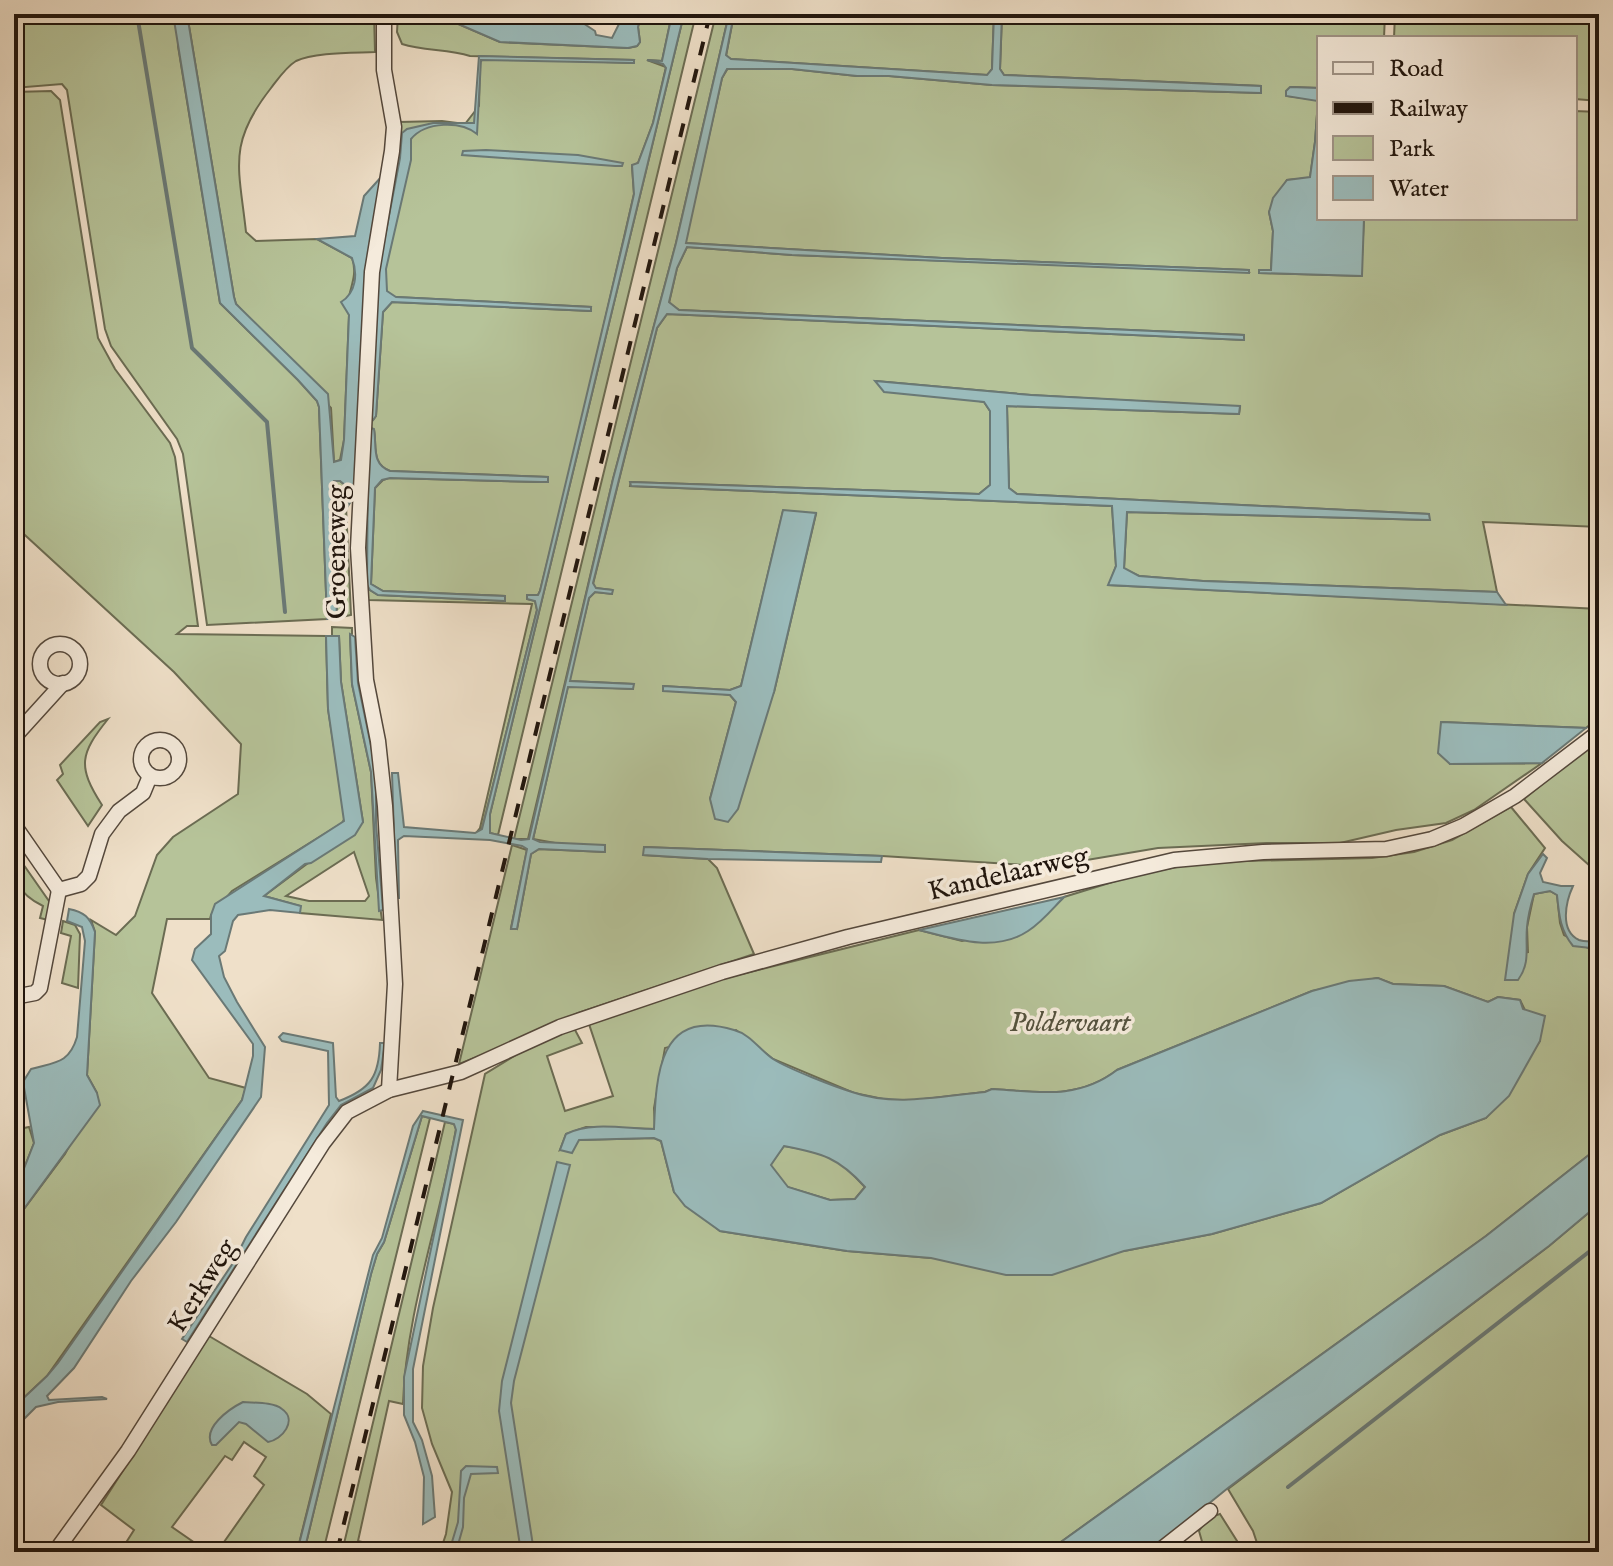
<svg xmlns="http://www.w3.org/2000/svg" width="1613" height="1566" font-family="'IM FELL English',serif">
<rect width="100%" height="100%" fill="#efe0c9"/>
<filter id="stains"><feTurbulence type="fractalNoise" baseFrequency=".0025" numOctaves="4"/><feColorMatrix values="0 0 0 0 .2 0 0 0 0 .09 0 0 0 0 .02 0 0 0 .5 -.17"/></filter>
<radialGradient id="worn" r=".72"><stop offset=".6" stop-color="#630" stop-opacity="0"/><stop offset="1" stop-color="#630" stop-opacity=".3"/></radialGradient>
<g fill="#b6c399" stroke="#6b6c53" stroke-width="2" fill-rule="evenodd">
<path d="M14 14H180L178 46 220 303 298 380 317 401 319 407 327 619 207 625 183 454 177 439 111 346 105 329 67 90 62 84 14 88Z"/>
<path d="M187 14H374L375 52C354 53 314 52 296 61 286 67 278 79 271 88 227 144 239 167 246 232L256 241 317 239 352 258C360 280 343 296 349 315L344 440 340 460 334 462 331 408 236 304 234 297Z"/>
<path d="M398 14H430L436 17V14H454L456 23 500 42 628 48 637 46 640 42 638 27 641 14H672L662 61 647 60 666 67 653 123 638 163 632 166 634 194 568 480 540 591 538 595 527 596V599L535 601 537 610 482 829 476 833 480 828 532 604 368 600 364 594 362 495 373 298 379 242 396 155 399 122 442 121 465 124 479 106 480 62 484 58 633 63 634 60 470 56C448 49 424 51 402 44L397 32ZM396 297 591 307 590 311 392 302 383 312 376 416 373 420 370 419 373 299ZM371 428 374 430C377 446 371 464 390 471L548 477V482H541L389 478 383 480 375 488 371 584 383 591 505 596V601L378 595 370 590 367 585 368 449Z"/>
<path d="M684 14H696L498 835 490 833V814Z"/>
<path d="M716 14H729L676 243 613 479 528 839H514Z"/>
<path d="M734 14H994L992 69 988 75 731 59 726 56Z"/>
<path d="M1002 14H1385L1384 38H1319V88L1291 87 1287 96 1318 100 1315 142 1310 178 1287 180 1269 212 1273 231 1271 270 1260 273 1361 276 1364 218H1575V111L1599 112V527L1483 522 1497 592 1203 581 1139 576 1124 569 1127 512 1429 520V514L1017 494 1009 488 1007 406 1239 414 1240 407 1031 395 876 381 984 402 990 411V485L979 494 631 482 630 486 1112 506 1116 566 1109 585 1599 609V717L1586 728 1442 722 1450 764 1542 763 1474 810 1446 823 1396 830 1340 843H1267L1158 848 1069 863 1024 865 882 856 644 847V855L708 859 717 868 754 954 578 1013 508 1045 459 1064 512 845 527 850 511 928 517 929 531 854 539 849 605 852 533 839 568 686 633 689V684L569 681 589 598 595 592 612 594V590L595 588 593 584 657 328 667 314 1244 340V335L679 310 669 303 677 268 687 247 792 255 1249 272 1248 270 942 258 685 243 722 78 728 68 792 69 857 76H889L992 85 1261 93V86L1004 75 1000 69ZM783 511 816 514 774 692 710 799 736 702 730 695 663 686 730 690 741 686Z"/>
<path d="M1395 14H1599V101L1575 99V38H1394Z"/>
<path d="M51 91 60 100 98 338 115 369 170 443 175 457 198 626H187L177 634 326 636 328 709 345 818 342 823 232 891 211 915 210 919H167L152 993 209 1078 246 1088 242 1100 47 1376 14 1407V1228L21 1213 65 1154 97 1093 87 1075 95 932 91 920 116 935 135 916 157 855 173 837 238 794 241 744 174 672 14 525V92Z"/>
<path d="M334 481H340L345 485 351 615 337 618Z"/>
<path d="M332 627 352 628V634L350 635 352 684 371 772 376 878 382 920 300 913V906L264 896 363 822 341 682 339 636H332ZM354 852 369 896 365 901H309L286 896Z"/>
<path d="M108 719C80 754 77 766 102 805L88 826 57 780 63 774 60 765 100 722Z"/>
<path d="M1599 738V874L1562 841 1524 799Z"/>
<path d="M1511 807 1545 848 1528 874 1514 914 1528 953 1527 927 1534 894 1550 891 1557 895 1560 923 1564 935 1590 949H1599V1147L1486 1236 1047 1552H440L446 1534 452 1492 432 1444 422 1408 423 1366 433 1308 485 1074 519 1053 574 1028 582 1043 547 1056 565 1111 613 1096 589 1024 701 984 919 930 962 941 1040 921 1064 897 1135 875 1203 862 1372 858 1414 852 1452 840ZM1377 978 1393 984 1444 986 1488 1002 1498 997 1520 1000 1540 1041 1486 1118 1440 1135 1321 1203 1212 1234 1124 1251 931 1258 847 1251 720 1231 674 1192 661 1141 654 1138 579 1140 560 1150 566 1134 586 1127 655 1129 654 1108 665 1048 736 1030 773 1059 854 1093 898 1102 985 1092 992 1089C1038 1092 1078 1100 1117 1070L1312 991Z"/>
<path d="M14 851 51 904 48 920 40 918 43 906C16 893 14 879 14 851Z"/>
<path d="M63 921 75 925 80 934 78 988 62 983 71 936 61 933Z"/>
<path d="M422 1116 430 1118 323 1552H304L371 1274 377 1254 384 1242Z"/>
<path d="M445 1122 454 1124 456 1129C440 1221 406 1311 403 1404L389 1401 358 1541 370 1544 368 1552H342Z"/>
<path d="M29 1127 34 1143 14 1194V1130Z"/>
<path d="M784 1146 814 1151 842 1163 865 1187 855 1199 830 1200 787 1187 770 1165Z"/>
<path d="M1599 1204V1552H1260L1253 1531 1228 1489 1549 1246Z"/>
<path d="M209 1336 307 1394 331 1414 297 1552H217L264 1485 254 1476 266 1457 244 1442 232 1460 225 1456 172 1527 208 1552H120L134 1530 101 1505Z"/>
<path d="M1220 1514 1244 1552H1205L1199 1531 1207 1518Z"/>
</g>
<g fill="#9bbcbc" stroke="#6a7976" stroke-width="2" fill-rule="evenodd">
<path d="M173 14H187L234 297 236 304 328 394 334 462 341 460 344 440 349 315 341 302C356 293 358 274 352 258L317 239 355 236 364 196 382 176 368 258 355 495 348 506 345 485 340 481H334L332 487 337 618 327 619 319 407 317 401 298 380 220 303Z"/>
<path d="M454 14H598L595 19 586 25 595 31 596 35 612 38 624 14H641L638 27 640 42 637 46 628 48 500 42 456 23Z"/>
<path d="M672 14H684L490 814V833L521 840 529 839 613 479 676 243 729 14H734L726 55 731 59 987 75 992 69 994 14H1002L1000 69 1004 75 1261 86V93L992 85 889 76H857L792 69H727L722 78 686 243 942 258 1249 270V273L792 255 687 247 677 268 669 302 679 310 1244 335V340L667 314 657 328 593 583 596 588 613 590 612 594 595 592 589 598 570 681 634 684 633 689 568 687 533 839 540 842 605 845V852L539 849 531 854 517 929H511L527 849 522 846 490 840 404 836 398 840 399 898H396L392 773H398L404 827 475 833 482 829 537 610 535 601 527 599V595H538L540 591 625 234 634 194 632 165 638 163 653 123 666 68 663 64 647 60 662 61Z"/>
<path d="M479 56 634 60V63L481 60 477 134C461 121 426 121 411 139V160L386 269 387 291 396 297 591 307V311L392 302 383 312 376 416 373 420 370 419 376 284 400 158 402 133 407 129 433 123H474Z"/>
<path d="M1290 87 1319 88V218H1364L1362 276 1259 273V270H1271L1273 231 1269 212 1273 198 1287 180 1310 177 1315 142 1318 101 1286 96V91Z"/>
<path d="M486 150 578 155 623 163 622 166H615L462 155 463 151Z"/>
<path d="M875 381 1031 395 1240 406 1239 414 1007 406 1009 488 1017 494 1429 514 1430 520 1127 512 1124 568 1139 576 1203 581 1497 592 1506 605 1108 585 1116 566 1112 506 631 486 630 482 979 494 990 485V411L984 402 884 392Z"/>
<path d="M371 428 374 429C377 446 371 464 390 471L548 477V482H541L390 478 382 480 375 488 371 584 383 591 505 596V601L378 595 370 590 367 585 368 449Z"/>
<path d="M783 510 816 513 774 692 738 809 728 822 715 819 710 799 736 702 730 695 663 691V686L730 690 741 686Z"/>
<path d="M350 634 355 637 358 683 376 770V823L383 910 379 911 371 772 352 684Z"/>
<path d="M326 636H339L341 682 363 822 355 835 311 863 305 864 264 896 301 906 300 913 270 910 238 915 233 921 225 951 219 956 224 977 237 1002 265 1047 261 1097 176 1222 131 1281 74 1368 47 1396 49 1400 102 1397 107 1399 58 1402 36 1407 14 1429V1407L47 1376 58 1363 242 1100 253 1056V1044L192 960 195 949 211 934V915L215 904 344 821 328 709Z"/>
<path d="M1441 722 1586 728 1542 763 1450 764 1438 753Z"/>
<path d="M644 847 882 856 881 862 708 859 643 855Z"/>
<path d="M1543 854 1547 858 1540 873 1543 882 1561 886H1573C1566 901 1559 931 1579 940 1584 942 1593 941 1599 942V949L1573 946C1560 930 1559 915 1557 895L1550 891 1534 894C1531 904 1528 916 1527 927 1525 947 1531 962 1518 980H1505L1514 914 1528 874Z"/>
<path d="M1064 897C1053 908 1042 922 1028 931 995 953 954 939 919 930Z"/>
<path d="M69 909C84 912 90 917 95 932L87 1075 97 1093 100 1105 21 1213 14 1228V1194L34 1143 23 1082 31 1069C55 1062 69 1064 77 1037L85 941 82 927 67 921Z"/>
<path d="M1378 978 1393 984 1444 986 1488 1002 1498 997 1520 1000 1523 1009 1545 1016 1540 1041 1509 1096 1486 1118 1440 1135 1321 1203 1212 1234 1124 1251 1052 1275H1006L931 1258 847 1251 720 1231 685 1206 674 1192 661 1141 654 1138 579 1140 572 1153 560 1150 566 1134C592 1121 626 1129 654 1129 656 1075 659 1007 734 1030 750 1034 760 1050 773 1059 789 1069 833 1086 852 1092 895 1107 941 1096 985 1092L992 1089C1038 1092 1078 1100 1117 1070L1312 991 1349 981ZM784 1146C822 1153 839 1158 865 1187L855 1199 830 1200 788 1187 771 1165Z"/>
<path d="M283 1033 333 1043 336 1097 339 1101C371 1089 379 1076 380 1043H385L381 1070 373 1088 341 1105 327 1123 187 1342 182 1339 233 1263 246 1237 329 1105 328 1051 282 1041 279 1037Z"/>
<path d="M423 1111 463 1120 413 1369V1422L422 1440 432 1476 435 1517 423 1524 424 1477 415 1442 404 1415V1377L456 1130 454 1124 422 1116 384 1242 377 1254 371 1274 304 1552H297L373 1255 382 1238 413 1126Z"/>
<path d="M1599 1147V1204L1549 1246 1228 1488 1149 1552H1047L1486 1236Z"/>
<path d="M557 1162 570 1165 514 1381 511 1403 534 1552H521L499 1411 502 1381Z"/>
<path d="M243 1402C255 1403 273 1402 282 1409 298 1420 282 1440 268 1442L246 1424 239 1422 216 1445H212C202 1428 229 1409 243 1402Z"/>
<path d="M466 1466 497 1467 498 1473 471 1474 464 1498 463 1527 456 1552H449L458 1522 461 1471Z"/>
</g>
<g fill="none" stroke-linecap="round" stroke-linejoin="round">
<g stroke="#6a7976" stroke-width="4">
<path d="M137 14 192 348 267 422 285 612"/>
<path d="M1288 1487 1599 1244"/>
</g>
<g stroke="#54483c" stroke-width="17">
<g id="minor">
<path d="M384 14V70L394 127 392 151 372 272 358 548 366 680 378 741 385 806 395 984 389 1090"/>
<circle cx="60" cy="664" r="20"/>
<path d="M14 737 63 683"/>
<circle cx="160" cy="759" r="19"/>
<path d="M14 825 59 890"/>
<path d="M59 890 81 884 89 876 102 834 119 811 143 793 150 776"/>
<path d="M14 997 35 993 40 988 59 890"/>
<path d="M55 1552 128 1451 323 1143 347 1112 389 1090 461 1072 560 1027 722 972 848 937 1174 860 1263 852 1386 849 1432 839 1463 826 1515 796 1599 732"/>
<path d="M1158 1552 1210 1511"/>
</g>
</g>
<use href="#minor" stroke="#f5ebdc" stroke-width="14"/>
<path stroke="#20150d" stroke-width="4" stroke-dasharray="14 14" stroke-linecap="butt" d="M337 1552 710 14"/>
</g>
<g text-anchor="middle" stroke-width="7" stroke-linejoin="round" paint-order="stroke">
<g font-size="28" fill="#20150d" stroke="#f5ebdc">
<text transform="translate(335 552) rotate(-90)" y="10">Groeneweg</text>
<text transform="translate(1008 872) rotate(-13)" y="10">Kandelaarweg</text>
<text transform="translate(201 1285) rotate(-58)" y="10">Kerkweg</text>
</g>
<g font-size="28" font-style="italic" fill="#54523e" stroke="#f5ebdc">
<text x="1070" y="1031">Poldervaart</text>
</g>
</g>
<rect width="1613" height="1566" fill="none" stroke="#efe0c9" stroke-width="48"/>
<rect x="16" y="16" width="1581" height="1534" fill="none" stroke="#20150d" stroke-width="4"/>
<rect x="24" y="24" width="1565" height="1518" fill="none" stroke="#20150d" stroke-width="2"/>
<rect x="1317" y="36" width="260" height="184" fill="#f5ebdc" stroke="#a09589" stroke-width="2"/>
<rect x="1333" y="62" width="40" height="12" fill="#f5ebdc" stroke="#a09589" stroke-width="2"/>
<text x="1389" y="76" font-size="24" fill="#20150d">Road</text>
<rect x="1333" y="102" width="40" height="12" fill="#20150d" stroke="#a09589" stroke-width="2"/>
<text x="1389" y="116" font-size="24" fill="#20150d">Railway</text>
<rect x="1333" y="136" width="40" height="24" fill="#b6c399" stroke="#a09589" stroke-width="2"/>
<text x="1389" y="156" font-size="24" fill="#20150d">Park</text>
<rect x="1333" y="176" width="40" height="24" fill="#9bbcbc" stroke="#a09589" stroke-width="2"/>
<text x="1389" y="196" font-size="24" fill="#20150d">Water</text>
<rect width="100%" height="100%" filter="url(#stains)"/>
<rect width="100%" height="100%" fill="url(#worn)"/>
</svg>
